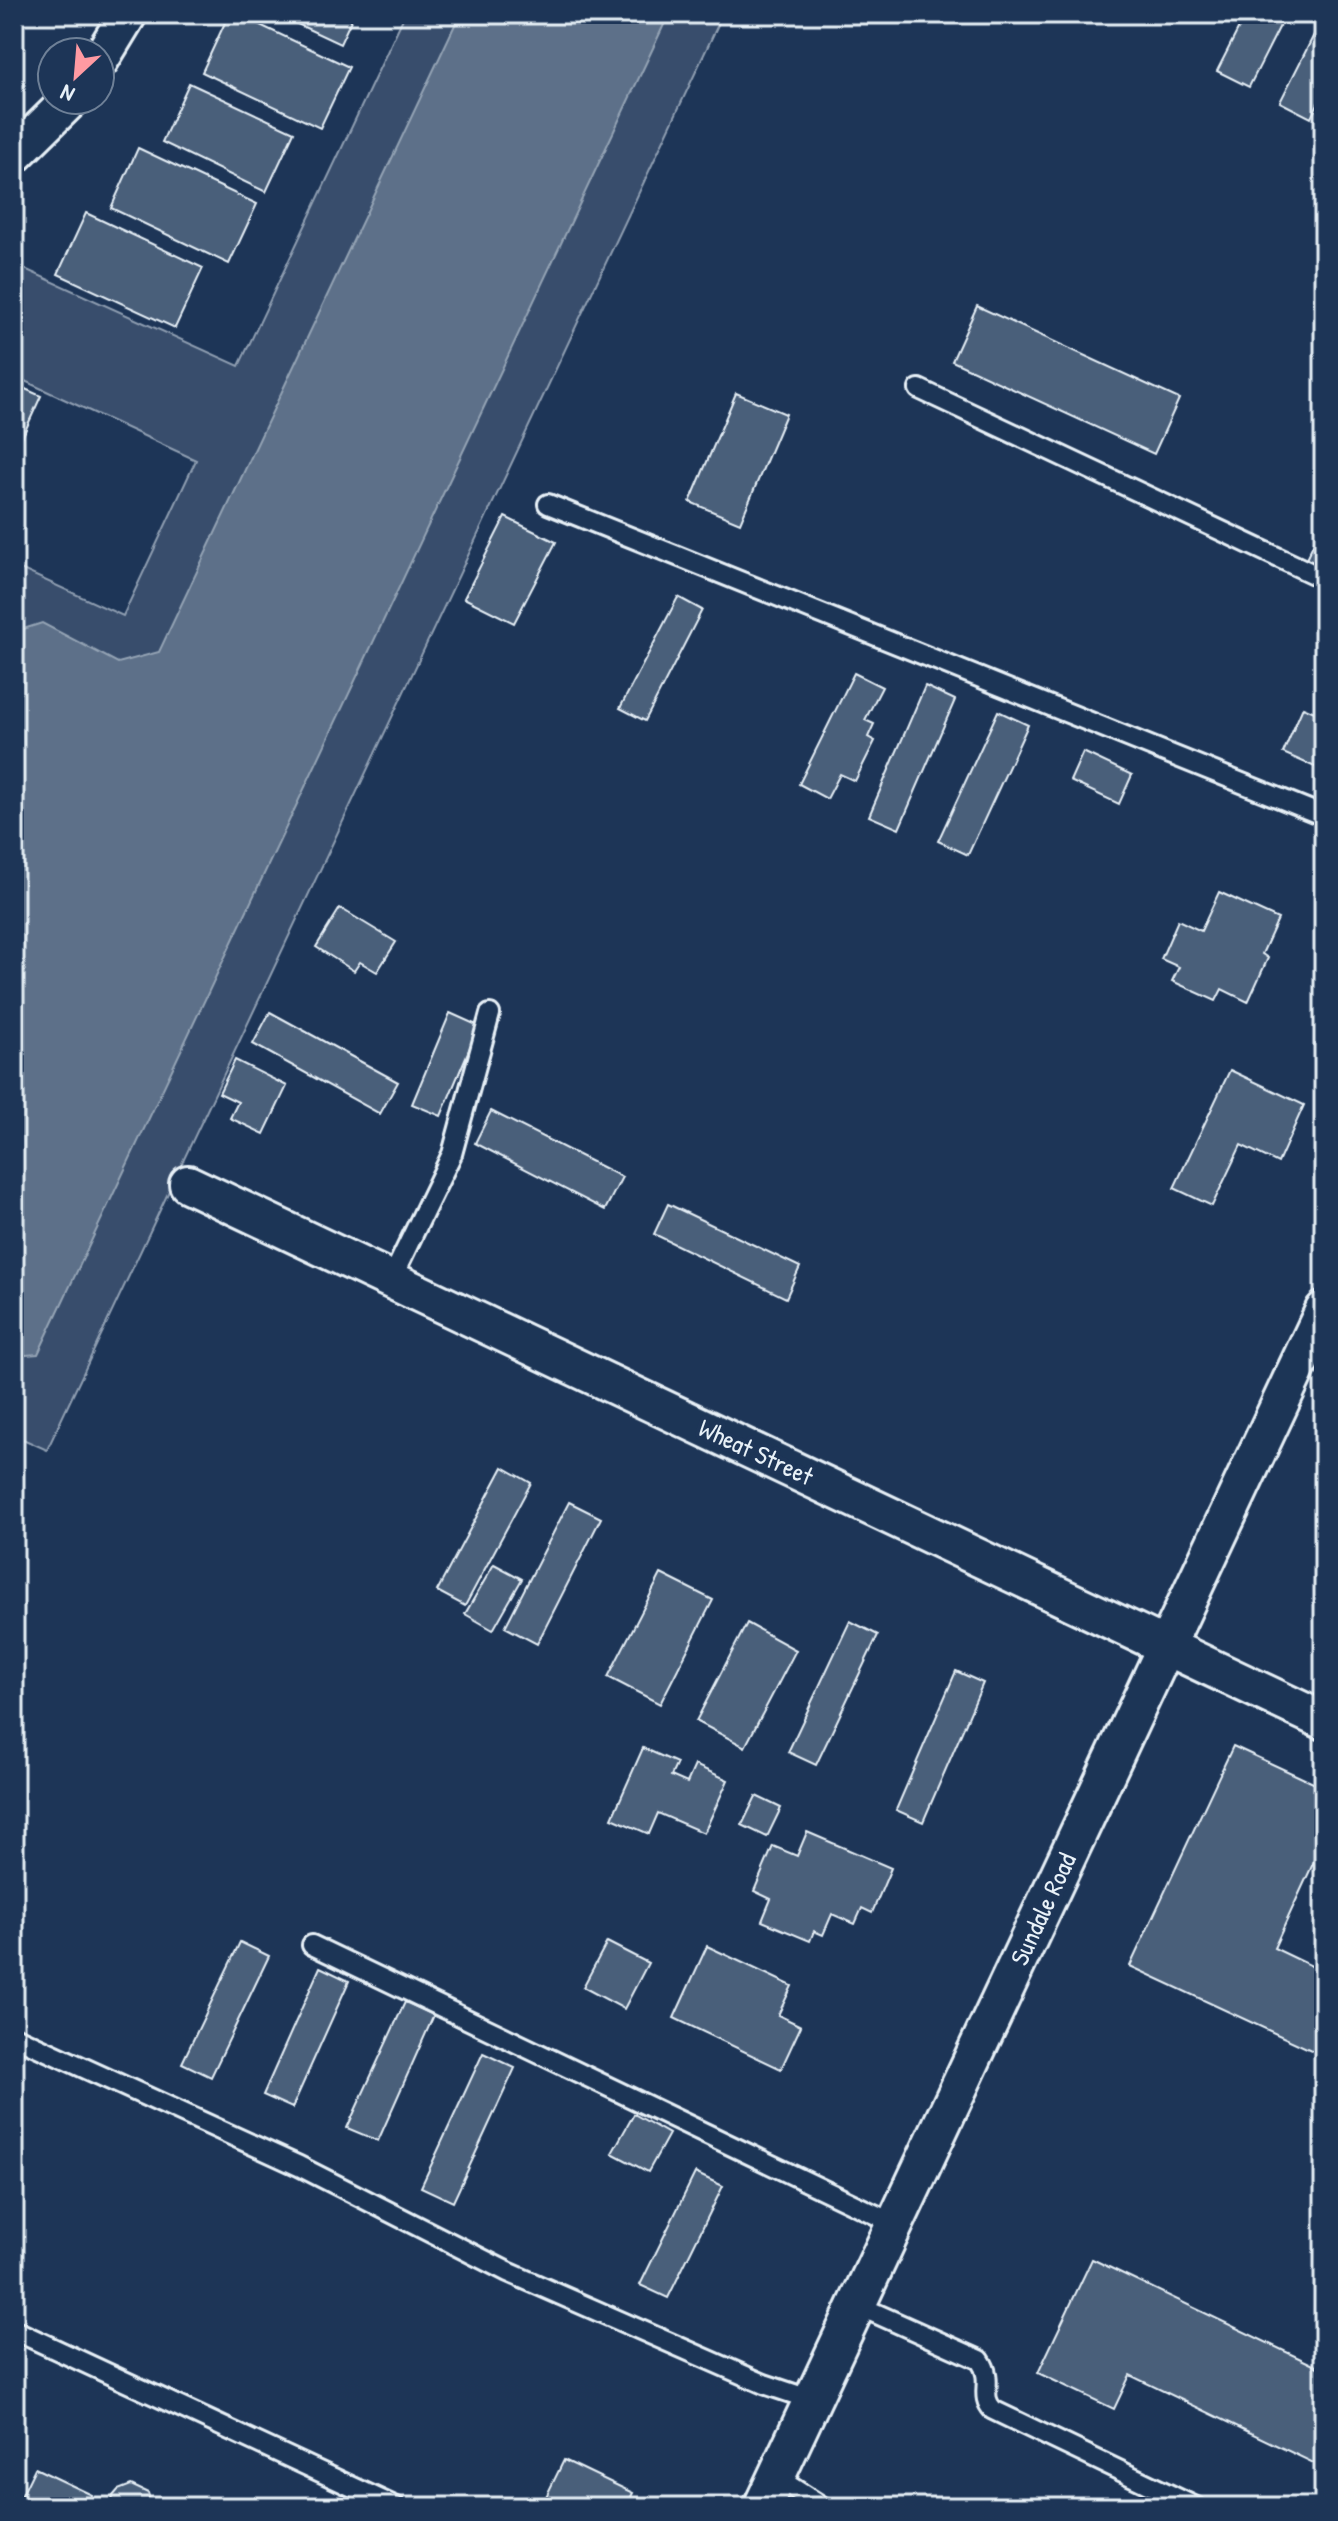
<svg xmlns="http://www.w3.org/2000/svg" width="1338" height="2521" font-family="'Patrick Hand',sans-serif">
<rect width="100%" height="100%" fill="#1d3557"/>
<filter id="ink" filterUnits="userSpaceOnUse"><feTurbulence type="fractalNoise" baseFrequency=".0125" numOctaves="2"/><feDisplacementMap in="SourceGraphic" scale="16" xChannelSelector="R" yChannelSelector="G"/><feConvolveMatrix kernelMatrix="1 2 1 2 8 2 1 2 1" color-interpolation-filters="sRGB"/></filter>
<g filter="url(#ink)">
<path fill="#374d6c" stroke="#909fb2" stroke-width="2" d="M405 14H723L47 1450 14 1435V566L123 616 196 460 14 376V264L239 366Z"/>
<path fill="#5d7089" stroke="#95a4b5" stroke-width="2" d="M460 14H669L38 1354 14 1356V632L42 623 118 663 159 652Z"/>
<g fill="#495e7a" stroke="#e8f1f8" stroke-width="2">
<path d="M229 14H237L349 67 320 128 202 72Z"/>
<path d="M276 14H354L340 44Z"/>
<path d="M1246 14H1286L1249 87 1217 71Z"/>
<path d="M1324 15V91L1311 118 1280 102Z"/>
<path d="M189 83 294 132 266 192 162 142Z"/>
<path d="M138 148 257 204 229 264 111 208Z"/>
<path d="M86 213 203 268 175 328 58 274Z"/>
<path d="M977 306 1179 399 1154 454 952 361Z"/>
<path d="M14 384 41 396 14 455Z"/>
<path d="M736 393 786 414 740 523 690 502Z"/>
<path d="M505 517 556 542 514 623 464 598Z"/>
<path d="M1324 522V568L1306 559Z"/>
<path d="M678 597 702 610 645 721 620 708Z"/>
<path d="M854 673 882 687 865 720 874 724 868 737 875 741 855 781 840 774 827 799 799 784Z"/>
<path d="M925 686 955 700 899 829 869 816Z"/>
<path d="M1303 707 1324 716V771L1283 753Z"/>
<path d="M998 711 1028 725 968 855 938 841Z"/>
<path d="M1083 752 1132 775 1119 804 1070 781Z"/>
<path d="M1219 892 1278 919 1262 954 1268 958 1248 1002 1222 989 1216 1001 1172 981 1179 967 1161 959 1178 920 1201 931Z"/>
<path d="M340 908 396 942 377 972 360 962 354 971 316 947Z"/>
<path d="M270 1012 398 1082 380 1114 253 1044Z"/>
<path d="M450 1013 479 1026 441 1116 412 1104Z"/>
<path d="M235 1060 287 1086 264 1134 230 1118 238 1102 219 1093Z"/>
<path d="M1230 1070 1304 1105 1278 1163 1241 1145 1212 1206 1174 1188Z"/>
<path d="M491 1111 622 1177 605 1210 475 1143Z"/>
<path d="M668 1204 800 1267 786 1298 654 1234Z"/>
<path d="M503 1467 531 1483 465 1606 437 1591Z"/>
<path d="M569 1502 601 1518 537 1644 505 1627Z"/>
<path d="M494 1564 522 1579 493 1630 465 1614Z"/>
<path d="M661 1574 713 1600 660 1704 608 1677Z"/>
<path d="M850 1621 878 1635 816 1765 788 1752Z"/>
<path d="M747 1623 796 1650 745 1747 696 1721Z"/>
<path d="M956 1671 983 1683 923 1822 896 1810Z"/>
<path d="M1233 1746 1324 1788V1840L1274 1948 1324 1972V2056L1130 1966Z"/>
<path d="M643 1748 677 1763 671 1776 687 1783 695 1765 728 1780 704 1833 658 1813 649 1834 612 1818Z"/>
<path d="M756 1796 781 1808 767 1837 742 1825Z"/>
<path d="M807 1832 891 1868 872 1913 862 1908 855 1924 832 1914 823 1935 814 1931 810 1941 762 1921 771 1899 754 1891 773 1846 797 1856Z"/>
<path d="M240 1942 269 1956 211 2077 182 2063Z"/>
<path d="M607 1942 648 1963 624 2009 583 1987Z"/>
<path d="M707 1946 792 1986 778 2015 801 2026 781 2069 674 2018Z"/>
<path d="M320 1967 349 1981 292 2108 263 2095Z"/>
<path d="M405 2002 434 2015 378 2141 347 2128Z"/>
<path d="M483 2053 515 2068 453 2202 421 2187Z"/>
<path d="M634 2114 669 2134 648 2172 612 2153Z"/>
<path d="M695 2173 723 2186 668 2298 640 2285Z"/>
<path d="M1092 2259 1324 2370V2468L1130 2375 1114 2409 1038 2373Z"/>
<path d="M564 2460 633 2493 626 2507H541Z"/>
<path d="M35 2468 92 2495 86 2507H16Z"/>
<path d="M131 2485 148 2493 152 2507H111L113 2496 118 2490Z"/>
</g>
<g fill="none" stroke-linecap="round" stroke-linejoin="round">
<g stroke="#e8f1f8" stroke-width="24">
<g id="lane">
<path d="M919 389 1324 579"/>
<path d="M548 504 1324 816"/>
<path d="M391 1280 452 1154 490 1014"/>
<path d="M312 1945 895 2224"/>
<path d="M14 2036 299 2166 508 2272 764 2384 812 2400"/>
<path d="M857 2305 980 2360C995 2382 978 2394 993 2410L1196 2507"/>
<path d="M14 2330 396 2507"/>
<path d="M776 2477 823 2507"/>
</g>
</g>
<g stroke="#e8f1f8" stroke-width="42">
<g id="street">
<path d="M100 60 128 14"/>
<path d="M14 155 70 100"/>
<path d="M188 1184 1324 1721"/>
<path d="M762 2507 1324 1310"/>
</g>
</g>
<use href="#lane" stroke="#1d3557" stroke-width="18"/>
<use href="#street" stroke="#1d3557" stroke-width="36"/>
</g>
</g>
<g text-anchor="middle" stroke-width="8" stroke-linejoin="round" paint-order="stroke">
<g font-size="26" fill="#e8f1f8" stroke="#1d3557">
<text transform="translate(756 1452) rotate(25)" y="9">Wheat Street</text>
<text transform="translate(1043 1909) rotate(-65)" y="9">Sundale Road</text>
</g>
</g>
<rect width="1338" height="2521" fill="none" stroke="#1d3557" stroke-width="48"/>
<rect x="24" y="24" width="1290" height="2473" fill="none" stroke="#e8f1f8" stroke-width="3" filter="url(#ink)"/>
<g transform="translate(76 76) rotate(206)"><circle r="38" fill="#1d3557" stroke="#6e8097" stroke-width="2"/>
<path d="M0-6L14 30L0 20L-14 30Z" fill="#ff9aa2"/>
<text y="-12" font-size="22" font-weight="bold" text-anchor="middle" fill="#e8f1f8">N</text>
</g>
</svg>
